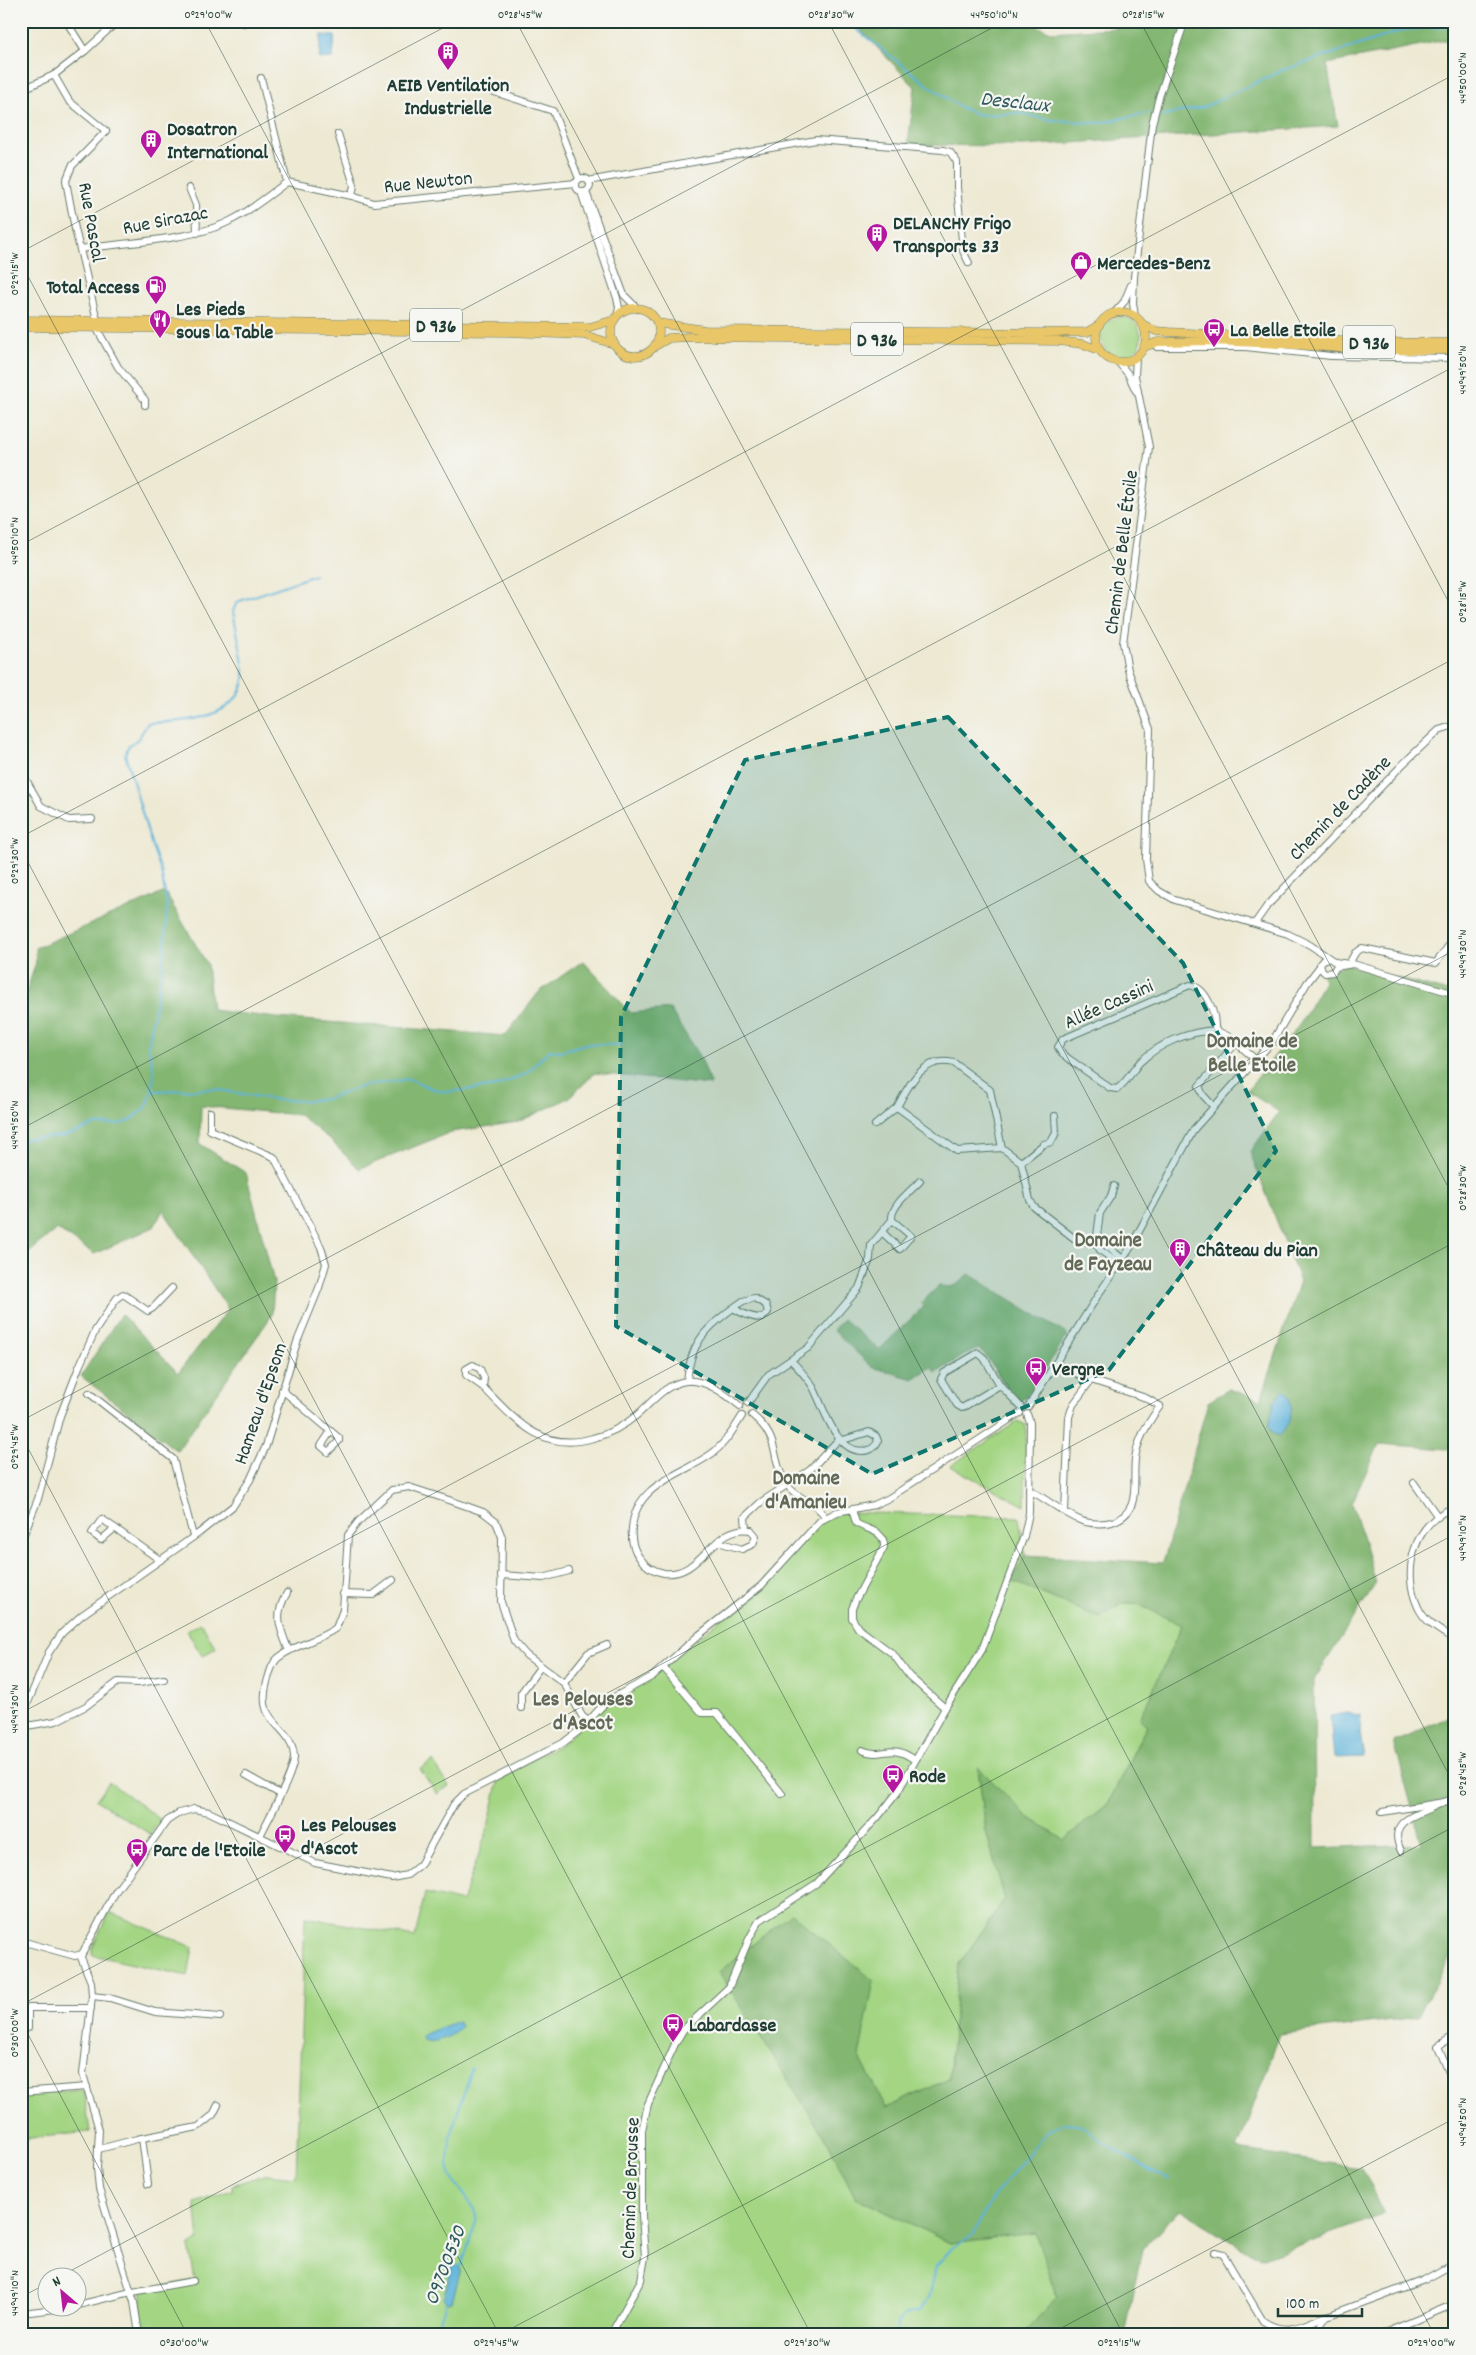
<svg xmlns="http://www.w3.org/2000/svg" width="1476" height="2355" font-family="Dekko,sans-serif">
<rect width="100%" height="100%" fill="#f6f6f2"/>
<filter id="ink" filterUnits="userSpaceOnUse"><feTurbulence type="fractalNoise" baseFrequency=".02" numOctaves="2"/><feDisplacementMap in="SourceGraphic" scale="10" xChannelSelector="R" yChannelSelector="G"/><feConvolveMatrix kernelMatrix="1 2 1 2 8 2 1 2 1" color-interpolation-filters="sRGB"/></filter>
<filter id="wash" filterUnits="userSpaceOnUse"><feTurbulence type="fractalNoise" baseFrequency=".0096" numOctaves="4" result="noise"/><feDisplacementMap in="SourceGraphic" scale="20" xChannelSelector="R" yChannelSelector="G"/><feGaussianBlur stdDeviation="1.12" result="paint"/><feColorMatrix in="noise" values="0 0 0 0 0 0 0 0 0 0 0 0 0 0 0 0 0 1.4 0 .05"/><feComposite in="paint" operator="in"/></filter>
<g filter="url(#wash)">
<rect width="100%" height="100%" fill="#ede9d3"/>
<g fill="#a3d583" stroke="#61895c">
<circle cx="1121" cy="337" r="20"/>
<path d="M1018 1421 1026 1425 1025 1506 950 1466Z"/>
<path d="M837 1512 1019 1517 1025 1555 1012 1581 1100 1618 1121 1604H1138L1182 1625 1140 1719 1147 1725 1108 1804 1064 1840 1028 1817 978 1768 986 1831 1005 1899 959 1964 949 2079 886 2108 859 2056 873 1981 786 2075 829 2144 855 2197 950 2243 1035 2232 1058 2297 1023 2334H141L142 2290 195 2280 189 2247 199 2240 195 2203 232 2190V2185L267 2174 296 2177 305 1917 415 1937 425 1893 462 1902 487 1831 500 1775 563 1743 600 1707 641 1684 748 1597 809 1531Z"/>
<path d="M201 1623 216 1648 202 1656 187 1631Z"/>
<path d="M433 1761 449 1786 437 1794 420 1769Z"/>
<path d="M109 1782 161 1820 150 1834 96 1800Z"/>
<path d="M109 1912 193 1947 188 1976 92 1955V1949Z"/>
<path d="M84 2090 90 2132 21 2139V2094Z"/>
</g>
<g fill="#82b671" stroke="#507a52">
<path d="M852 21H1026L1051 32 1164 25 1176 21H1455V38L1327 64 1338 126 1023 146 908 145 915 87Z"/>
<path d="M165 892 207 964 212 1010 277 1018 505 1036 539 992 583 961 631 1013 670 1009 702 1061 711 1085 595 1073 569 1098 518 1122 451 1132 359 1169 328 1138 299 1115 201 1106 200 1144 246 1173 274 1282 272 1315 177 1451 81 1376 121 1314 178 1373 228 1309 163 1210 154 1227 94 1254 57 1229 21 1258V1009L36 962 35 948Z"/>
<path d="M1346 964 1455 994V1427L1448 1449 1379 1444 1352 1503 1376 1583 1314 1680 1315 1848 1422 1844 1394 1742 1455 1714V1949L1417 2017 1280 2034 1237 2150 1362 2168 1385 2214 1260 2259 1180 2209 1142 2250 1124 2334H1023L1058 2296 1035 2233 950 2243 855 2197 829 2144 719 1972 791 1913 874 1981 859 2056 886 2108 949 2079 959 1964 1005 1899 986 1831 978 1767 1028 1817 1064 1840 1108 1804 1147 1725 1140 1719 1182 1625 1138 1604H1121L1100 1618 1012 1581 1025 1555 1163 1563 1208 1402 1229 1389 1261 1400 1300 1281 1250 1152 1279 1112 1247 1091 1300 1024 1324 982 1322 970 1324 972Z"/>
<path d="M969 1274 1068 1335 1027 1396 1020 1401 1007 1388 984 1353 979 1349 971 1351 936 1373 932 1367 913 1379 872 1367 833 1330 843 1319 879 1350 924 1306 921 1303 939 1286C953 1289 960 1284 969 1274Z"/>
</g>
<g fill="#5fb4db" stroke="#3f7888">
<path d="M321 35 335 36 333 58 319 59Z"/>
<path d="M1284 1390C1297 1401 1291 1426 1279 1436L1273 1433 1269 1426 1274 1402Z"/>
<path d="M1346 1713 1361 1715 1360 1732 1364 1757 1334 1758 1330 1716Z"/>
<path d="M458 2021 461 2026C455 2036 434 2045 423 2040L422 2037 425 2034Z"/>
<path d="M452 2266H457L461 2269 452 2302 448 2303 443 2299Z"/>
</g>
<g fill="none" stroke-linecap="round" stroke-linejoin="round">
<g stroke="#5fb4db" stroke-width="2">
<path d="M849 21 856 29 929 86 962 108 980 115 1018 113 1051 120 1099 123 1148 113"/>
<path d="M1160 116 1204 107 1283 70 1404 30 1455 26"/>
<path d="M152 1091 214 1089 277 1100 308 1101 327 1099 363 1086 409 1079 436 1090 449 1092 497 1086 527 1073 549 1050 561 1051 585 1044 622 1045"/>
<path d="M21 1141 27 1139 65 1136 95 1125 119 1124 130 1121 147 1106 152 1091 154 1071 148 1047 165 947 167 905 161 871 151 843 125 754 129 745 138 739 148 723C181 722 238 720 244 679 246 670 235 624 233 611L237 602 315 575"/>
<path d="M457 2267 462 2265 474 2227C485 2211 454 2188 449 2170 443 2147 465 2092 472 2068"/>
<path d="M435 2334 446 2303"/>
<path d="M896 2334 898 2322 905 2314 919 2311 929 2299 936 2266 952 2248 974 2234 990 2201 1047 2131 1062 2123 1079 2124 1119 2153 1169 2180"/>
</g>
</g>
</g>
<g filter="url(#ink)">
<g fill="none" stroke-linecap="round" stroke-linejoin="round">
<g stroke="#67796c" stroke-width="8">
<g id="minor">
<path d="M66 21 85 51"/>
<path d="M243 21 244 23"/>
<path d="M54 75 69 101 106 131 72 166 66 181 75 229 97 320"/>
<path d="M485 89 553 111 579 179"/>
<path d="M21 90 54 75 85 51 118 21"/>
<path d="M338 134 354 185 352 196"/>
<circle cx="583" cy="185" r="7"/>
<path d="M588 181 816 140 943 150 950 152 957 162V187L963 251 969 263"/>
<path d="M287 182 352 196 374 203 576 183"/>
<path d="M189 188 196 205 197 233"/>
<path d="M581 192 617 298 619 308 617 316"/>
<path d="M586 192 624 295 638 309"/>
<path d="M80 249C122 243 193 240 230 221 250 211 268 196 287 182L261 78"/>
<path d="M1113 314 1124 302 1131 285"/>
<path d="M1135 317 1133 303 1134 277 1152 124 1159 97 1185 21"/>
<path d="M96 327 118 367 145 400V405"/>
<path d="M1157 347H1245L1331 356 1455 358"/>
<path d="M1136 357 1135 376 1149 447 1123 643 1128 670 1150 729 1146 859 1149 881 1159 891 1175 900 1288 934 1310 945 1335 962 1349 964"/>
<path d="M1118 362 1128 374 1136 391"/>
<path d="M21 771 41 806 69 820 92 819"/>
<path d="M1255 923 1267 906 1403 764 1439 730 1455 725"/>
<path d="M1328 958 1323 960 1320 964 1322 970 1325 973 1333 972 1336 967 1353 964 1455 994"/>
<path d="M1349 964 1355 953 1362 948 1436 963 1455 937"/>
<path d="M1215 1030C1187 1032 1160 1043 1140 1062 1132 1071 1127 1082 1117 1089L1110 1088 1062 1054 1058 1047 1063 1039 1190 985C1207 988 1216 1014 1215 1030L1230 1037 1256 1060"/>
<path d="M1213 1106 1203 1095 1199 1086 1236 1043"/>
<path d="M875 1125 897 1107"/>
<path d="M1002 1148 957 1151 897 1107C909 1085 923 1055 954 1063L990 1090 1002 1148 1021 1162 1030 1200 1034 1207 1075 1239 1105 1245 1123 1259"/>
<path d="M1021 1162 1044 1144 1051 1142 1056 1133 1055 1116"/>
<path d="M882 1232 900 1249 911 1236 892 1220"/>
<path d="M1096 1243 1100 1213 1111 1196 1114 1186"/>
<path d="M1096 1243 1100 1250 1119 1264"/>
<path d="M791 1360C799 1369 807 1377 813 1387 824 1407 835 1452 863 1451 870 1451 875 1448 878 1441L876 1436 869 1432 843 1440"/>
<path d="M687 1381C690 1344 705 1329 733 1308 741 1313 752 1318 762 1318L768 1312 766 1305 754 1298 743 1301 733 1308"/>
<path d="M1000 1385 962 1408 957 1405 941 1379 944 1373 978 1353 984 1358 1000 1385 1021 1407"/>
<path d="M483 1387 466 1375V1369L473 1365 480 1369 484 1378 483 1387C515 1420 542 1453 593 1438 609 1434 624 1426 637 1415 652 1402 665 1384 686 1381 705 1378 727 1395 740 1406"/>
<path d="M282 1390 339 1438V1441L328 1452 321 1446 331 1431"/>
<path d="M89 1393 173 1459 193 1536"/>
<path d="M748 1403 768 1375 808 1348 859 1288 870 1259 871 1245 892 1220C890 1206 911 1191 920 1181"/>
<path d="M1028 1407 1100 1292 1129 1250 1194 1129 1272 1042 1307 983 1320 966"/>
<path d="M752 1415C783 1440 769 1460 788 1486 798 1500 817 1502 825 1517"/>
<path d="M1414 1483 1438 1517"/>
<path d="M1029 1490C1047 1499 1064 1514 1082 1521 1090 1524 1104 1524 1112 1522 1145 1511 1130 1478 1136 1453 1140 1435 1150 1420 1160 1406L1146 1398 1091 1380 1055 1364"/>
<path d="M1455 1507C1414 1521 1401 1571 1418 1607 1425 1623 1441 1631 1455 1640"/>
<path d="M852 1509 856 1523C868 1531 885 1530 884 1547L855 1601 852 1609V1618L858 1628 893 1654 909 1676 945 1708"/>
<path d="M1065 1511 1069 1417 1073 1405 1091 1380"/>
<path d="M115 1528 101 1540 92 1533 102 1519 160 1560"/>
<path d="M746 1529 745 1517 761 1502 810 1470 839 1439"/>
<path d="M21 1541 38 1499 60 1416 79 1367 95 1331 117 1298 123 1294 148 1311 153 1308 172 1288"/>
<path d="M718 1542 742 1549 753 1544 756 1536 751 1530C713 1523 702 1578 664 1573 653 1571 645 1566 639 1557 633 1549 631 1538 632 1528 636 1482 684 1475 714 1452 726 1442 734 1429 742 1416"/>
<path d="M501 1575 543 1578 569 1571"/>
<path d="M287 1593C273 1616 280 1628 289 1651"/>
<path d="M343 1594 373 1595 393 1580"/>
<path d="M663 1667 702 1713H717L782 1794"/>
<path d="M564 1683 588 1653 607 1645"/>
<path d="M521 1708V1693L541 1666"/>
<path d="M21 1723 24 1712 49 1652 62 1633 82 1615 199 1533 233 1506 250 1480 266 1446 297 1342 319 1288 326 1264 321 1247 274 1157 210 1130V1112"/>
<path d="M21 1727 56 1721 86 1706 118 1682 139 1683 164 1679"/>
<path d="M862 1750C884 1760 888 1741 915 1760"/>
<path d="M246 1775 280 1794"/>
<path d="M1382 1812 1444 1802 1455 1798"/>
<path d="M260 1836C268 1819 295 1772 294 1756 291 1722 255 1726 267 1682 270 1673 271 1664 278 1658 295 1644 318 1641 336 1628L343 1610 348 1535 358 1522 392 1490 409 1487 452 1501 483 1512 496 1522 502 1537 501 1602 514 1641 526 1655 564 1683 582 1716 588 1721"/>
<path d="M1401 1851C1385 1817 1421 1815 1444 1802"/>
<path d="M21 1941 75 1956 82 1954 116 1891 167 1821 179 1813 194 1809 209 1812 315 1863 392 1878 407 1875 420 1865 454 1804 464 1794 563 1743 580 1730 607 1701 653 1676 699 1635 761 1586 820 1521 837 1512 874 1505 889 1498 1020 1413"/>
<path d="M80 1955 91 1982 92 1996 83 2074 99 2130 97 2168 99 2189 134 2302 139 2334"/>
<path d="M92 1996 110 1998 155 2012 220 2017"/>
<path d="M28 2028V2008H91"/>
<path d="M1455 2035 1438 2046 1455 2087"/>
<path d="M21 2092 87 2087"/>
<path d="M142 2138 148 2184"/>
<path d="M99 2149 137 2139 198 2127 213 2115 218 2105"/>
<path d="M1215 2252 1223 2254 1263 2321C1287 2337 1302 2325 1326 2316"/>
<path d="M78 2305 127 2293 193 2281"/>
<path d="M21 2313 65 2308"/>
<path d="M611 2334 641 2280 645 2257 642 2216V2130L648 2104 675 2044 683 2030 729 1987 749 1939 759 1921 817 1883 878 1817 897 1793 945 1708 982 1650 1024 1536 1029 1513 1030 1423 1027 1414"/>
<path d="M1314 2334 1327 2316 1424 2280 1455 2263"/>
<path d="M1382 2334 1452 2305"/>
</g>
</g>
<g stroke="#67796c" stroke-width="9">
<g id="major">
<circle cx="635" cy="332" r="24"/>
<circle cx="1121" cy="337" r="25"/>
<path d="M21 320 590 327 614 320"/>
<path d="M657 323 705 330 1041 333 1087 332 1099 325"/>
<path d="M1142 324 1156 331 1169 332 1361 342 1455 343"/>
<path d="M21 327 507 332 584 335 614 344"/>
<path d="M655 346 669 338 691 337 1058 341 1083 344 1099 350"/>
<path d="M1144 347 1158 342 1211 341 1282 344 1368 350H1455"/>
</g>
</g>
<use href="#minor" stroke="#fff" stroke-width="6"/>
<use href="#major" stroke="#e9c769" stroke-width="8"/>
</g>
</g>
<path fill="#0f766e" fill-opacity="0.2" stroke="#0f766e" stroke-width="4" stroke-dasharray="10 6" stroke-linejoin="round" d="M948 717 1183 963 1276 1151 1109 1370 872 1474 616 1326 621 1017 745 760Z"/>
<path fill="none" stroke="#1f3d34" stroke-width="1" stroke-opacity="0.45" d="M205 21 1434 2334M516 21 1455 1786M828 21 1455 1200M1140 21 1455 614M1452 21 1455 27M21 252 456 21M21 263 1123 2334M21 545 1005 21M21 837 1455 74M21 849 811 2334M21 1129 1455 366M21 1421 1455 658M21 1435 499 2334M21 1713 1455 950M21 2005 1455 1242M21 2021 187 2334M57 2278 1455 1534M21 2297 48 2283M501 2334 1455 1826M1050 2334 1455 2118"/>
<defs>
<g id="building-pin" transform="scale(1.125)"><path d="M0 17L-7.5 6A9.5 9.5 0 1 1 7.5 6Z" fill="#b5179e" stroke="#f6f6f2"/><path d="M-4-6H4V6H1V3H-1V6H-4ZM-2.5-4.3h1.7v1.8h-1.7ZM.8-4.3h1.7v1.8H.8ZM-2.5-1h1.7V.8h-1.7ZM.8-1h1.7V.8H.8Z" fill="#fff"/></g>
<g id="shop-pin" transform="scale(1.125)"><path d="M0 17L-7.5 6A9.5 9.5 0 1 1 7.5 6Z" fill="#b5179e" stroke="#f6f6f2"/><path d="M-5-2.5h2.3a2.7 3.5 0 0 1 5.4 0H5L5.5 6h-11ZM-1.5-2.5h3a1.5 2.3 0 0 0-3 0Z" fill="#fff"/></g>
<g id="fuel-pin" transform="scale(1.125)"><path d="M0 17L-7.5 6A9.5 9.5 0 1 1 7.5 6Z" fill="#b5179e" stroke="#f6f6f2"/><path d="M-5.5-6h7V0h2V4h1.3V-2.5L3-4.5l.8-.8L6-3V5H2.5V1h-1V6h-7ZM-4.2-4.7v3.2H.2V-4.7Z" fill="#fff"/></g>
<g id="restaurant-pin" transform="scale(1.125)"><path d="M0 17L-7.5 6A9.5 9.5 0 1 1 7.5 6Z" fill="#b5179e" stroke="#f6f6f2"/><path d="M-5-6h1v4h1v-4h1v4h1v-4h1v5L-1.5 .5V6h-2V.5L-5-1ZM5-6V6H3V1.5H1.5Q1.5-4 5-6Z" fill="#fff"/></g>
<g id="bus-pin" transform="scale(1.125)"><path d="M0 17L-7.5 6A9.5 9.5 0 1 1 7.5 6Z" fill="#b5179e" stroke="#f6f6f2"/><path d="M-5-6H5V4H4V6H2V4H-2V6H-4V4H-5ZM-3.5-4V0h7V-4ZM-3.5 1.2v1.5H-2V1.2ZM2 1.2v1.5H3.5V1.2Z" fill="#fff"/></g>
</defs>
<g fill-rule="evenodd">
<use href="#building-pin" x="448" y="52"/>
<use href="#building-pin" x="151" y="140"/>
<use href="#building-pin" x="877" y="234"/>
<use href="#shop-pin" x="1081" y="262"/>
<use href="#fuel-pin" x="156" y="286"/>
<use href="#restaurant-pin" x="160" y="320"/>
<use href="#bus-pin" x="1214" y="329"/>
<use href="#building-pin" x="1180" y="1249"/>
<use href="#bus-pin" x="1036" y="1368"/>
<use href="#bus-pin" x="893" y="1775"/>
<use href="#bus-pin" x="285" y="1835"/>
<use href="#bus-pin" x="137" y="1849"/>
<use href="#bus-pin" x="673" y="2024"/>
</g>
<g text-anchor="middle" stroke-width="4.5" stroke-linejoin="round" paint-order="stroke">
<g fill="#f6f6f2" stroke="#60746d" stroke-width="1">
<rect x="410" y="308.5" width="52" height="33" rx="4"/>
<rect x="851" y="322.5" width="52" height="33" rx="4"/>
<rect x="1343" y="325.5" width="52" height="33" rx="4"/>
</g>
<g font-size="19" font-weight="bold" fill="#1f3d34">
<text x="436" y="332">D 936</text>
<text x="877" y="346">D 936</text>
<text x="1369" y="349">D 936</text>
</g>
<g font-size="20" font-weight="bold" fill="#1f3d34" stroke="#f6f6f2" text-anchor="start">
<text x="448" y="91" text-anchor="middle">AEIB Ventilation<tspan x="448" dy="23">Industrielle</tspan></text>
<text x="167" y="135">Dosatron<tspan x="167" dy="23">International</tspan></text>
<text x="893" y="229">DELANCHY Frigo<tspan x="893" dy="23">Transports 33</tspan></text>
<text x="1097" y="269">Mercedes-Benz</text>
<text x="140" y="293" text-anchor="end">Total Access</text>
<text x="176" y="315">Les Pieds<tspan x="176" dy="23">sous la Table</tspan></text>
<text x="1230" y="336">La Belle Etoile</text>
<text x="1196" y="1256">Château du Pian</text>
<text x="1052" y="1375">Vergne</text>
<text x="909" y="1782">Rode</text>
<text x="301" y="1831">Les Pelouses<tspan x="301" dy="23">d'Ascot</tspan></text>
<text x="153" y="1856">Parc de l'Etoile</text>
<text x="689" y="2031">Labardasse</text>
</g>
<g font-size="20" fill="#1f3d34" stroke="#f6f6f2">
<text transform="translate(428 181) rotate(-6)" y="7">Rue Newton</text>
<text transform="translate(165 219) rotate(-11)" y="7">Rue Sirazac</text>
<text transform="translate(93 222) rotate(80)" y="7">Rue Pascal</text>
<text transform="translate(1120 552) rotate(-83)" y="7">Chemin de Belle Étoile</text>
<text transform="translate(1339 807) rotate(-46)" y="7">Chemin de Cadène</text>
<text transform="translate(1108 1003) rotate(-24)" y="7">Allée Cassini</text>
<text transform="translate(259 1403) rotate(-71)" y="7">Hameau d'Epsom</text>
<text transform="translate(629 2188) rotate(-88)" y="7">Chemin de Brousse</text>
</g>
<g font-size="21" font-style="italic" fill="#2f5b5e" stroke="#f6f6f2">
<text transform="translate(1015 101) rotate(6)" y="7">Desclaux</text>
<text transform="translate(444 2265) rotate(-69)" y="7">O9700530</text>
</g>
<g font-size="21" font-weight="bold" fill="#626956" stroke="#f6f6f2">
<text x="1252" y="1047">Domaine de<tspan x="1252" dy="24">Belle Etoile</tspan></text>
<text x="1108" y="1246">Domaine<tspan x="1108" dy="24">de Fayzeau</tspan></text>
<text x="806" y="1484">Domaine<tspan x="806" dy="24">d'Amanieu</tspan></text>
<text x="583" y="1705">Les Pelouses<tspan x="583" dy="24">d'Ascot</tspan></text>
</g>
</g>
<rect width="1476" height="2355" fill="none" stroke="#f6f6f2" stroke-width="55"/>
<g transform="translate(62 2292) rotate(332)"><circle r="24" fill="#f6f6f2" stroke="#a0aca6"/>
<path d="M0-4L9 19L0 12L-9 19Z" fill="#b5179e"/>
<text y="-8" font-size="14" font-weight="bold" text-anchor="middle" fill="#1f3d34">N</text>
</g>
<path d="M1278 2308v8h84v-8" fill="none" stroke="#1f3d34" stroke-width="2.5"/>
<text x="1286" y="2308" font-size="15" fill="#1f3d34" stroke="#f6f6f2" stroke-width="4" paint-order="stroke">100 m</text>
<rect x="28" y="28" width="1420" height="2300" fill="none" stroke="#1f3d34" stroke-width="2"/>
<g font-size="12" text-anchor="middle" fill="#1f3d34">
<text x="208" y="18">0°29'00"W</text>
<text x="520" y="18">0°28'45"W</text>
<text x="831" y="18">0°28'30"W</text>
<text x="994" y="18">44°50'10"N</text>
<text x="1143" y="18">0°28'15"W</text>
<text transform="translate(1462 78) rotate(-90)" y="4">44°50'00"N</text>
<text transform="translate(14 274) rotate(-90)" y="4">0°29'15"W</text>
<text transform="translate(1462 370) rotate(-90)" y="4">44°49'50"N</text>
<text transform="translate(14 541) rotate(-90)" y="4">44°50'10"N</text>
<text transform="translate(1462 602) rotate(-90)" y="4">0°28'15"W</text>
<text transform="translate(14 861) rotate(-90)" y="4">0°29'30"W</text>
<text transform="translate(1462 954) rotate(-90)" y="4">44°49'30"N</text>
<text transform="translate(14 1125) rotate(-90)" y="4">44°49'50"N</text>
<text transform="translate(1462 1188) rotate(-90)" y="4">0°28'30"W</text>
<text transform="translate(14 1447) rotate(-90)" y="4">0°29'45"W</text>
<text transform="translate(1462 1538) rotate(-90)" y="4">44°49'10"N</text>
<text transform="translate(14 1709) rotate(-90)" y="4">44°49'30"N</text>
<text transform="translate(1462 1774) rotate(-90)" y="4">0°28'45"W</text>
<text transform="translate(14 2033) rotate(-90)" y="4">0°30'00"W</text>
<text transform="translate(1462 2122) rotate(-90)" y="4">44°48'50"N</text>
<text transform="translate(14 2293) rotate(-90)" y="4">44°49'10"N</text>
<text x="184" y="2346">0°30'00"W</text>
<text x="496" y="2346">0°29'45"W</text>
<text x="807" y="2346">0°29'30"W</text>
<text x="1119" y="2346">0°29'15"W</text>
<text x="1431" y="2346">0°29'00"W</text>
</g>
</svg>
